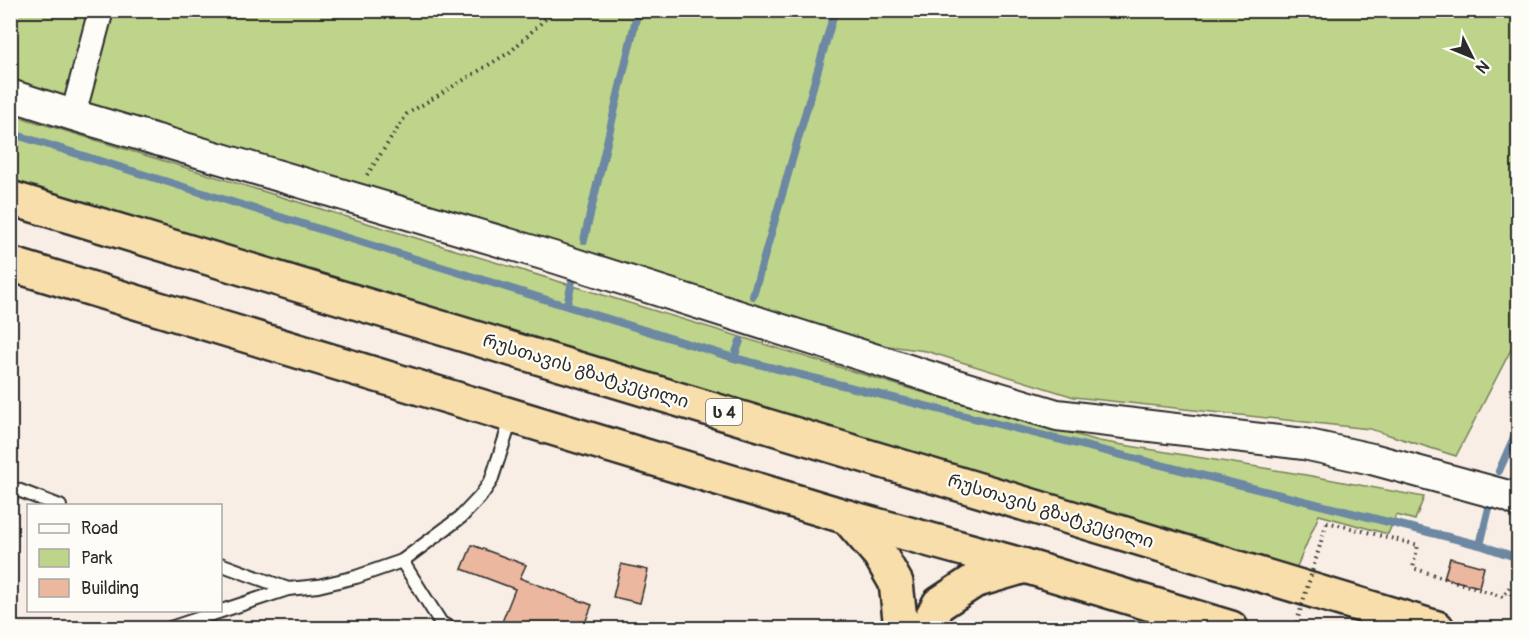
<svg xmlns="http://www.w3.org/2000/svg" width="1529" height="639" font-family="Pangolin,'Noto Sans Georgian',sans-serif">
<rect width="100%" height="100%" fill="#f9eee5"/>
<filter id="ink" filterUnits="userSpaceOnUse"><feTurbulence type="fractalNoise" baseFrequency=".0167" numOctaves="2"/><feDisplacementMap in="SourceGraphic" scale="12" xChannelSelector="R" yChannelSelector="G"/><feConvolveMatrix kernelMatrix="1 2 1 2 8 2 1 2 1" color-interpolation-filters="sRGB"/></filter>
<g filter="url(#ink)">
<g fill="#bed48a" stroke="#74805a" stroke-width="1.5">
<path d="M11 10 1518 11V336L1456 456 1370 429 1074 397 926 351 814 336 11 83Z"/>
<path d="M10 114 914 390 1099 441 1306 475 1424 497 1415 520 1396 515 1388 534 1319 515 1295 571 11 183Z"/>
</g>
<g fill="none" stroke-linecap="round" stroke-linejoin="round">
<g stroke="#6c88a3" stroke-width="8">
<path d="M10 133 734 358 1480 545 1518 558"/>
<path d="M584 240 638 10"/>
<path d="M753 296 835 10"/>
<path d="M567 305 573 277"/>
<path d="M734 358 740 341"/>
<path d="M1499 471 1518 428"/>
<path d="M1480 545 1489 508"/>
</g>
</g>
<g fill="#ebb79e" stroke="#2b2b2b" stroke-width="1.5">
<path d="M472 545 526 565 520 578 592 605 583 628H520L502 622 515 589 462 569Z"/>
<path d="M1450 558 1484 567 1479 587 1444 578Z"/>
<path d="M621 564 648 570 640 603 613 597Z"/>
</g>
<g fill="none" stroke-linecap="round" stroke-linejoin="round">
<g stroke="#2b2b2b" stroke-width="16">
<g id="service">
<path d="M10 487 60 506"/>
<path d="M402 561 441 623 450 628"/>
<path d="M220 564 288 589 318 586 356 577 402 561 461 517 480 497 491 481 512 417"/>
<path d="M170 628 288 589"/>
</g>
</g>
<g stroke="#2b2b2b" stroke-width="28">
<path id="minor" d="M73 115 101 10"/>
</g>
<g stroke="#2b2b2b" stroke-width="34">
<path id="tertiary" d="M10 95 73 115 553 257 943 381 1057 415 1304 444 1372 459 1508 496 1518 501"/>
</g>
<g stroke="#2b2b2b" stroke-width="38">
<g id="motorway">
<path d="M10 198 1437 628"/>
<path d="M10 264 847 517 1025 566 1231 628"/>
<path d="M847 517 880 555 896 583 901 628"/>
<path d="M926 628 939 604 974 581 1025 566"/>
</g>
</g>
<g stroke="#2b2b2b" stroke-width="4" stroke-dasharray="1.5 4.5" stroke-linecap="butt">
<path d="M367 175 407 114 510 52 555 10"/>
<path d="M1327 522 1418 545 1413 568 1503 597 1518 575"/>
</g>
<use href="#service" stroke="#fdfcf7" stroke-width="12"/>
<use href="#minor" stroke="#fdfcf7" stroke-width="24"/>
<use href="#tertiary" stroke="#fdfcf7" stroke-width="30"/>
<use href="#motorway" stroke="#f8deab" stroke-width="33"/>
<path stroke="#2b2b2b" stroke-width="4" stroke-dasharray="1.5 4.5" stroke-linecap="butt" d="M1295 628 1327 522"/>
</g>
</g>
<g text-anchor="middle" stroke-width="4.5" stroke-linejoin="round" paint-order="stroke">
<rect fill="#fdfcf7" stroke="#6a6a68" stroke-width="1.5" x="706" y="399" width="36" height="26" rx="4.5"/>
<g font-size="16" font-weight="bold" fill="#2b2b2b">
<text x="724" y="418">ს 4</text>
</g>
<g font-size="18" fill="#2b2b2b" stroke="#fdfcf7">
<text transform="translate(586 371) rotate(17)" y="6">რუსთავის გზატკეცილი</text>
<text transform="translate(1051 511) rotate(17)" y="6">რუსთავის გზატკეცილი</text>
</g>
</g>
<rect width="1529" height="639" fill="none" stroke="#fdfcf7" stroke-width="36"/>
<rect x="18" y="18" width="1493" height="603" fill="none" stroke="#2b2b2b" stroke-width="2" filter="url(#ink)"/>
<rect x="27" y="504" width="195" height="108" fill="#fdfcf7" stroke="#a9a8a5" stroke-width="1.5"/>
<rect x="39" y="524" width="30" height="9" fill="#fdfcf7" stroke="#a9a8a5" stroke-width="1.5"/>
<text x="81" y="534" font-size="18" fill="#2b2b2b">Road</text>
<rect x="39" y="549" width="30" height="18" fill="#bed48a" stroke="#a9a8a5" stroke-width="1.5"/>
<text x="81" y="564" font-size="18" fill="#2b2b2b">Park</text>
<rect x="39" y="579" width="30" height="18" fill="#ebb79e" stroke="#a9a8a5" stroke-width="1.5"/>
<text x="81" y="594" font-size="18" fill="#2b2b2b">Building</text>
<g transform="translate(1472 57) rotate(133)" stroke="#fdfcf7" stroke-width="4.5" paint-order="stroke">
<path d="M0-4.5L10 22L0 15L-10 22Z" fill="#2b2b2b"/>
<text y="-9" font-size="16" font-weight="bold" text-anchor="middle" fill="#2b2b2b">N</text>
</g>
</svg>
